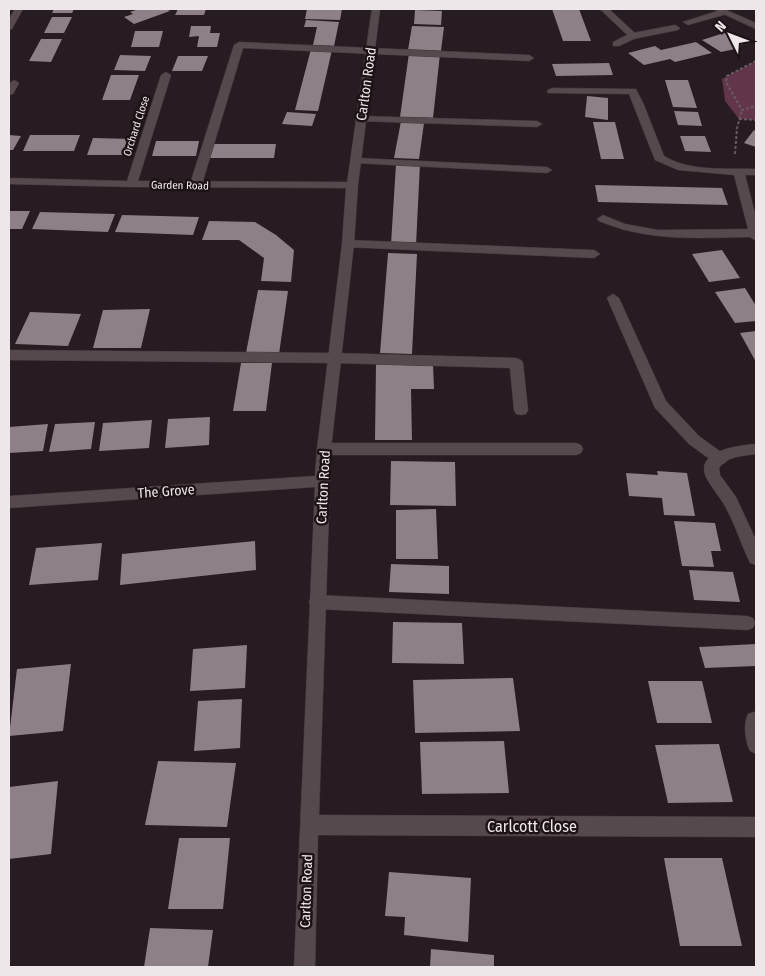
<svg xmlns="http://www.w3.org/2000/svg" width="765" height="976" font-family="'Fira Sans Condensed',sans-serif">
<rect width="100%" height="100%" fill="#261c21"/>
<path fill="#62354a" d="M756 61V120L739 119 725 101 722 79Z"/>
<g fill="#8d8086">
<path d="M54 9H74L72 13H52Z"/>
<path d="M139 9H166L170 11 134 24 124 17 133 14 130 12Z"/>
<path d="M178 9H206L204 15H175Z"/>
<path d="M307 9H342L340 20 305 19Z"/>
<path d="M552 9H579L591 41H563Z"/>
<path d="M415 10 442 11 441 25 414 24Z"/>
<path d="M52 17H72L64 33H44Z"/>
<path d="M306 20 339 22 334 46 313 45 317 27H304Z"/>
<path d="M191 26H211L210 33H220L217 47H197L199 36 189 37Z"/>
<path d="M412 26 444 27 441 51 408 50Z"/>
<path d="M135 31H163L159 47H131Z"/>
<path d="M724 33 746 42 735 49 721 52 702 40Z"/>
<path d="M41 39H62L51 62 29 61Z"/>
<path d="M696 42 712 53 675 62 670 59 644 65 628 53 655 46 661 50Z"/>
<path d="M311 49 332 50 318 111 295 110Z"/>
<path d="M409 53 440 54 433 118 400 117Z"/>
<path d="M120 55 151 56 145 71 114 70Z"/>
<path d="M178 56H208L202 71H172Z"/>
<path d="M609 63 613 75 556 76 552 64Z"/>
<path d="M111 75H139L130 100H102Z"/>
<path d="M665 80H688L697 108 673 107Z"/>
<path d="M587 96 608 98V120L585 117Z"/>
<path d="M674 111 698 112 702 126 678 125Z"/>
<path d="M287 112 316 114 312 126 282 124Z"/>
<path d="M401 121 424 123 419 159 394 158Z"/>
<path d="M593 122H615L624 159H601Z"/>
<path d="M754 130 756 131V147L744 143Z"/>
<path d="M9 135 21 136 13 150H9Z"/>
<path d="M30 135H80L74 151H23Z"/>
<path d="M680 136H705L711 152 685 151Z"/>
<path d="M93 138 134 139 129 155H87Z"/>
<path d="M156 141H199L196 156H152Z"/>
<path d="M212 144H276L274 158H209Z"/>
<path d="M396 164H420L416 245 391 244Z"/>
<path d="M595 185 722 188 728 205 598 202Z"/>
<path d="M9 211H30L22 229H9Z"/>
<path d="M40 212 115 214 108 232 32 229Z"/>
<path d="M122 215 199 217 193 235 115 232Z"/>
<path d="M209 221 255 222 276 235 294 250 291 282 261 281 264 258 239 240H202Z"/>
<path d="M722 250 740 278 709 282 692 254Z"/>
<path d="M388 253 417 254 412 354 380 353Z"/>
<path d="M745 288 756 306V321L735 323 715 292Z"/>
<path d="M258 290 288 291 279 354 246 353Z"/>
<path d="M150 309 141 348H93L103 310Z"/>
<path d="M30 312 81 314 68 346 15 344Z"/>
<path d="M756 331V362L740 333Z"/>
<path d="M241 363H272L266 411H233Z"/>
<path d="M376 364H433L434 389H411L412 440H375Z"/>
<path d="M210 417 209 445 165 448 168 419Z"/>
<path d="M152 420 149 448 99 451 103 423Z"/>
<path d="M95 422 91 449 49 452 55 424Z"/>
<path d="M48 424 43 451 9 453V427Z"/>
<path d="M391 461 455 462 456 506 390 505Z"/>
<path d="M657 471 687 473 695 516 664 515 662 498 629 496 626 473 658 475Z"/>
<path d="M436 509 438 559H396V510Z"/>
<path d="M674 521 715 523 721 551H711L714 567 682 566Z"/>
<path d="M255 541 256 570 120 585 122 554Z"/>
<path d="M102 543 98 580 29 585 36 548Z"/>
<path d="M391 564 449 566V594L389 592Z"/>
<path d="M689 570 733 572 740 602 694 600Z"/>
<path d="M393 622 462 623 464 664 392 663Z"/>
<path d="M756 644V666L705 668 699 647Z"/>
<path d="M247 645 245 688 190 691 193 649Z"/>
<path d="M71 664 63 731 9 736 17 669Z"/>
<path d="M513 678 520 731 415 733 413 680Z"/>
<path d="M648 681H702L712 723H657Z"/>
<path d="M242 699 240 748 194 751 198 701Z"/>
<path d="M504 741 509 793 422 794 420 742Z"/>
<path d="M719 744 733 802 668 803 655 745Z"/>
<path d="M158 761 236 763 227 827 145 825Z"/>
<path d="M58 781 51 854 9 859V787Z"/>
<path d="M179 838H230L223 909H168Z"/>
<path d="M664 858H722L742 946H680Z"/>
<path d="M389 872 471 878 468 942 404 935 405 917 385 916Z"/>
<path d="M150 928 213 930 208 967H144Z"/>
<path d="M431 949 494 955V967H430Z"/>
</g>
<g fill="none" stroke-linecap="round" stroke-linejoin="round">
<g stroke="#40383b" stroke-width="1">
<g id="lane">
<path d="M724 9 728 12 727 14 688 25 683 22Z"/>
<path d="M675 25 680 28 678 30 633 39 628 36 633 33Z"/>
<path d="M239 42 529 55 534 58 529 61 243 48 202 184 200 186H192L190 184 234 45Z"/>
<path d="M14 80 19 83 13 94 9 95V84Z"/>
<path d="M360 116 537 121 542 124 537 127 356 121 355 119Z"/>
<path d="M357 158 547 167 552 170 547 173 353 163 352 161Z"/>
<path d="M348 240 594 250 600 254 594 258 344 247 342 244Z"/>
<path d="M613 294 619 298 666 401 699 436 725 455 727 459 725 463 720 465 715 463 689 444 655 408 607 298Z"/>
<path d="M9 350 334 353 516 358 521 360 523 363 528 410 526 414 521 415 516 414 514 410 510 368 334 363 9 360Z"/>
<path d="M324 443H576L581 445 583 449 581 453 576 455H324L319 453 317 449 319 445Z"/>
<path d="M317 595 747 616 753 618 755 623 753 628 747 630 317 609 311 607 309 602 311 597Z"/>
</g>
</g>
<g stroke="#40383b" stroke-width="1">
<g id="street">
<path d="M15 9H23L12 29 9 30V19Z"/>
<path d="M372 9H380L358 185 354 244 331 449 319 815 756 817V837L318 835 315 967H294L315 487 9 508V496L315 476 317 449 342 244 346 188 131 187 9 184V178L127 181 161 75 166 72 171 75 138 181 347 182Z"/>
<path d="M600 9H609L636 34V38L619 46H613V42L627 35Z"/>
<path d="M713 9H724L756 23V29Z"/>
<path d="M552 88 636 89 644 105 664 156C690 172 727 168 756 169V175H745L756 217V241L750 237C698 238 648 242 599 221L597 219 603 215 625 224 658 230 748 229 734 175 678 170 655 160 629 94 548 93 547 91Z"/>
<path d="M756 444V454C743 456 727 456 719 468L720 475 736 497 756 540V565L750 563C741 544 735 524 725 506 719 496 711 487 706 477 694 450 741 445 756 444Z"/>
<path d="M754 712H756V754L750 751C745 741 743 724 748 714Z"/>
</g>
</g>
<g stroke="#665d61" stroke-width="2" stroke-dasharray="3 2" stroke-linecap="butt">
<path d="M756 61 727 76 726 82 742 110 756 106"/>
<path d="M739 119 756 120"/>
<path d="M735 154 737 128 742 110"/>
</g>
<use href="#lane" fill="#55494e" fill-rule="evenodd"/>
<use href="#street" fill="#55494e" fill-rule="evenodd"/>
</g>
<g text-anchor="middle" stroke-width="5" stroke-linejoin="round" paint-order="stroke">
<g font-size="11" fill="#eee7ea" stroke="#1d1317">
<text transform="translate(136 126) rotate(-72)" y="4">Orchard Close</text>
<text transform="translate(180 185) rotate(1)" y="4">Garden Road</text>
</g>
<g font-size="14" fill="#eee7ea" stroke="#1d1317">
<text transform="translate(366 84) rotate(-82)" y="5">Carlton Road</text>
<text transform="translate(323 487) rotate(-87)" y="5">Carlton Road</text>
<text transform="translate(166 491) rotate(-4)" y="5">The Grove</text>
<text transform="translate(306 891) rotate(-88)" y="5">Carlton Road</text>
</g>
<g font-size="16" fill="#eee7ea" stroke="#1d1317">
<text x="532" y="832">Carlcott Close</text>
</g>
</g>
<rect width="765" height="976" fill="none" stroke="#eee7ea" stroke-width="20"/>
<g transform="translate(730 35) rotate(312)" stroke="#1d1317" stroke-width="4" paint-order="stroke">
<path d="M0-4L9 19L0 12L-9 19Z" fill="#eee7ea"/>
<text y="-8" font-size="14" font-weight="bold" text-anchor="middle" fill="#eee7ea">N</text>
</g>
</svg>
